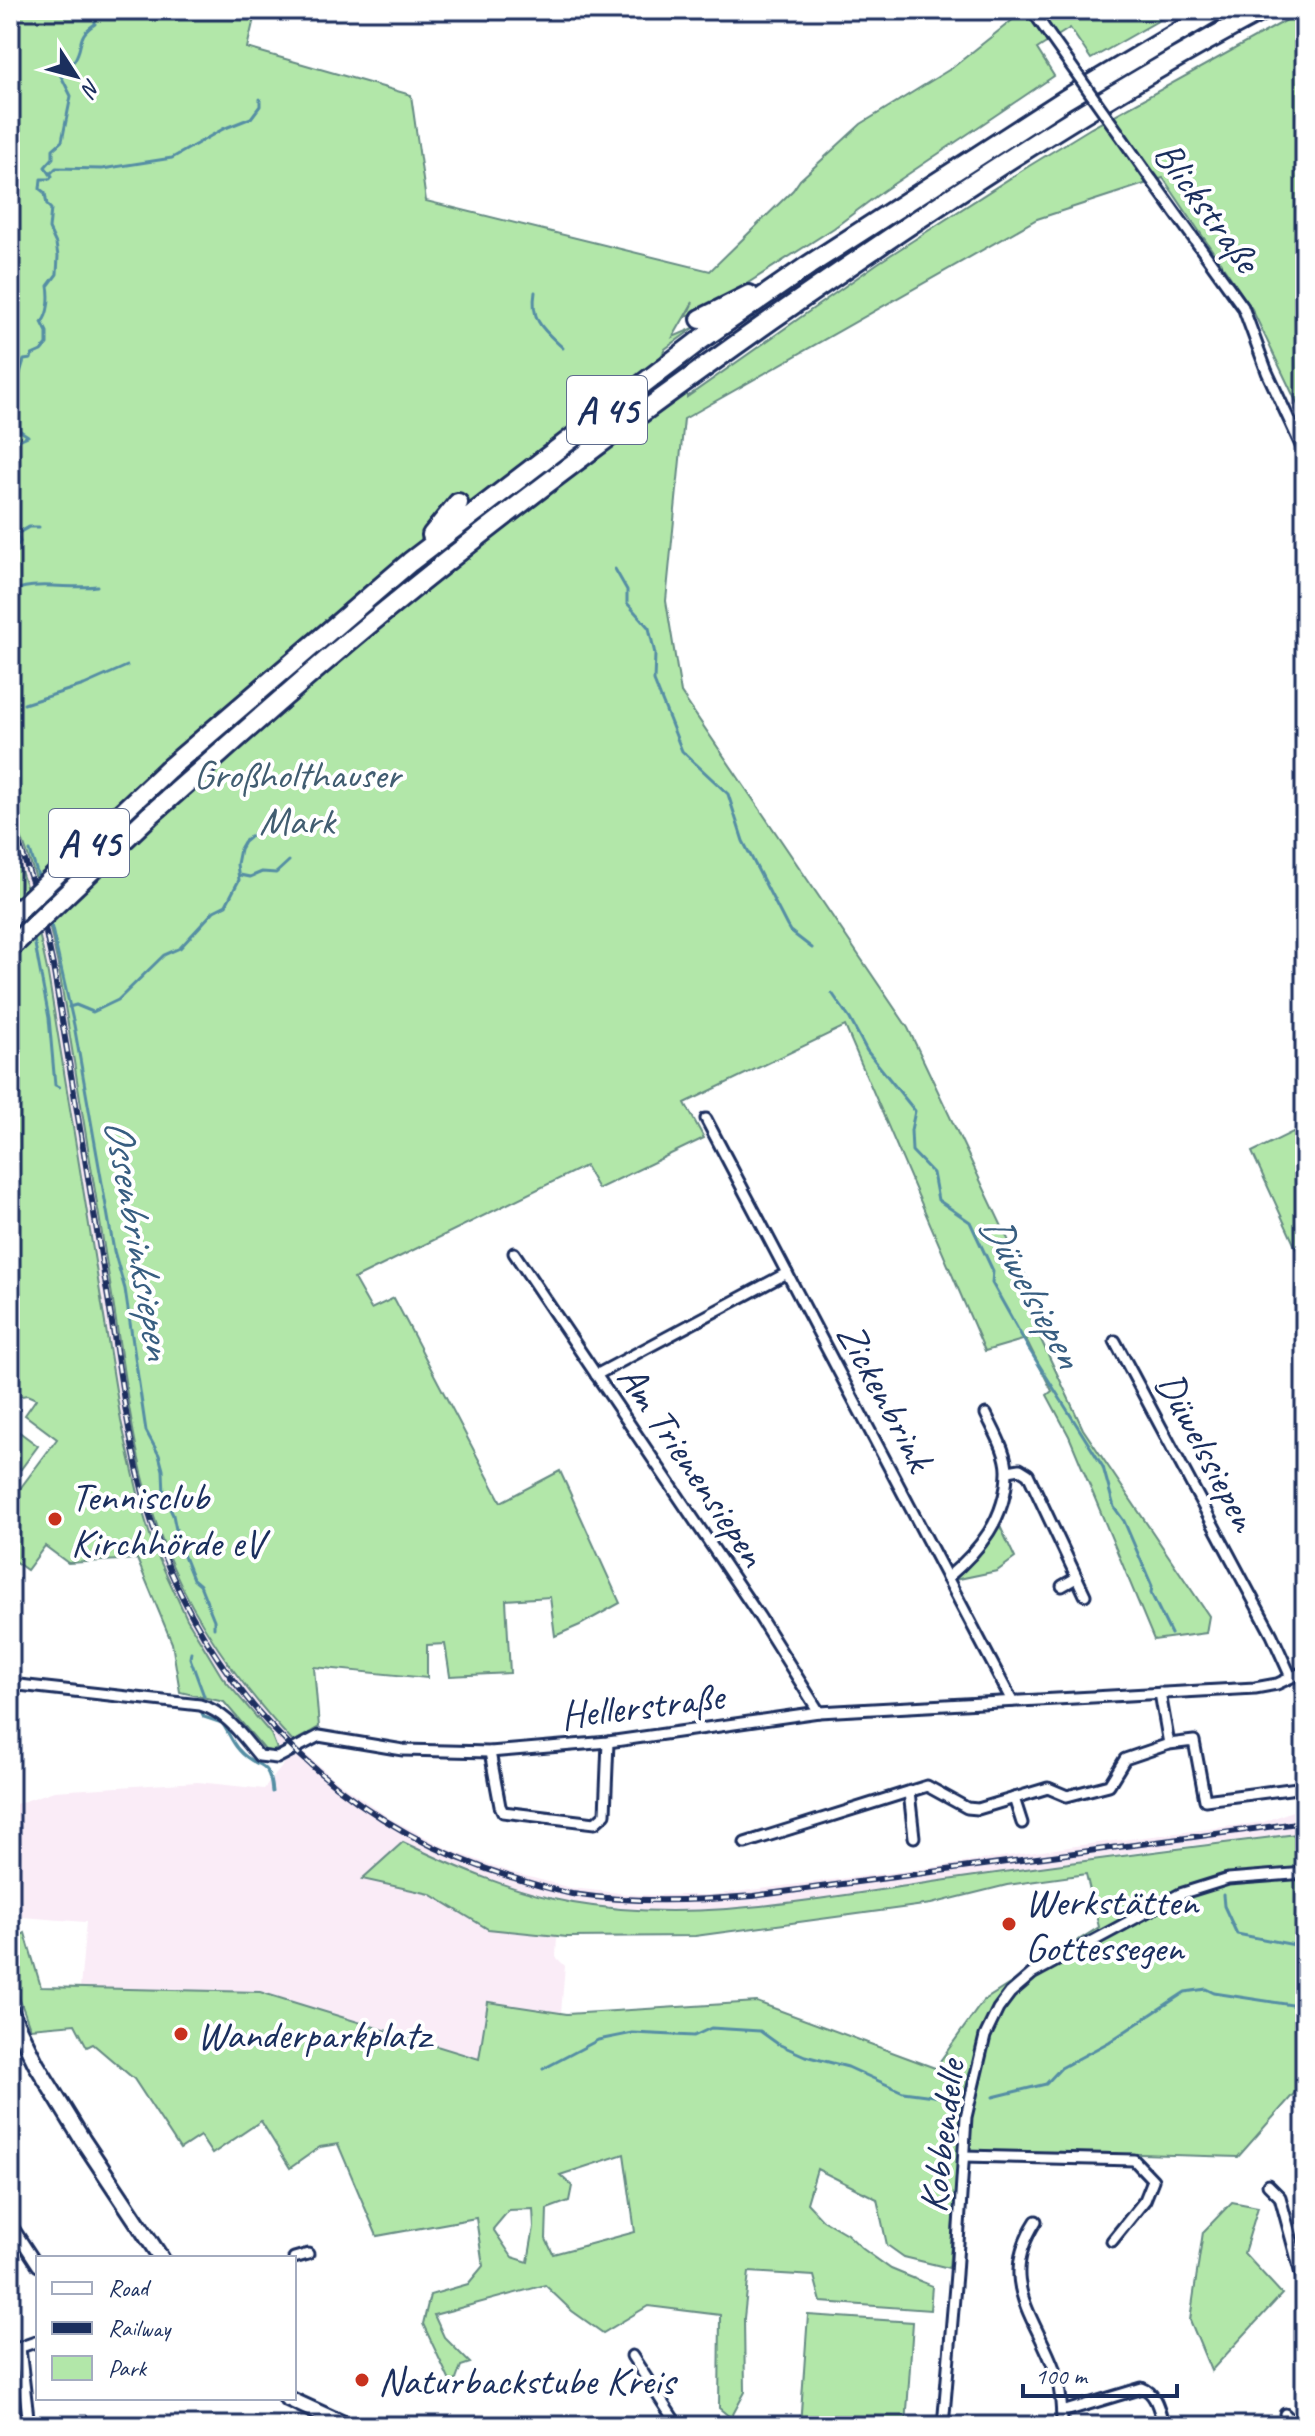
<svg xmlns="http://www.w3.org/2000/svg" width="1315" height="2436" font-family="Caveat,sans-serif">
<rect width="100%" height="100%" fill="#fff"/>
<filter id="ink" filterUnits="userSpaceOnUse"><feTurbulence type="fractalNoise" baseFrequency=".0125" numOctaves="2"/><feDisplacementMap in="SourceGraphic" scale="16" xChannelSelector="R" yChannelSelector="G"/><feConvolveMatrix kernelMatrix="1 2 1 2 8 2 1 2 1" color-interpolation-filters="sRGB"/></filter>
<g filter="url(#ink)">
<g fill="#faecf7">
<path d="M10 805 44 901 58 965 131 1417 150 1502 163 1544 195 1613 251 1695 293 1742 281 1752 271 1734 222 1677 187 1619 153 1548 141 1506 121 1421 48 974 34 910 10 838Z"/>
<path d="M300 1750 338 1782 389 1818 450 1850 510 1872 571 1888 638 1895H711L929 1868 1082 1845 1264 1822 1305 1806V1833L1175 1847 757 1907 676 1913 573 1903 506 1886 451 1865 403 1842 363 1879 430 1894 488 1929 557 1936 556 1957 565 1966 561 2013 488 2002 480 2059 260 1992 80 1988 86 1922 22 1917 10 1881V1806L54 1791 198 1782 264 1789 288 1759Z"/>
</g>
<g fill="#b2e7a9" stroke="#668b84" stroke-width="2" fill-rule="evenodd">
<path d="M10 10H256L247 48 411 95 426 201 710 271 793 190 800 180 861 124 952 68 1025 10H1177L1091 59 1070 28 1037 49 1054 76 883 191 834 228 737 290 686 317 693 302 673 337 694 328 665 349 660 359 687 385V397L878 263 1029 166 1091 128 1305 10V420L1252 309 1163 178 1037 219 684 419 666 601 681 693 908 1028 1033 1292 1029 1314 1083 1429 1209 1616 1206 1633 1154 1640 1069 1436 1047 1395 1052 1391 1026 1339 985 1351 845 1026 685 1103 704 1138 598 1189 585 1166 354 1279 371 1309 394 1298 501 1502 560 1471 620 1603 580 1625 555 1636 550 1597 506 1600 510 1673 450 1676 445 1644 427 1645V1678L314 1667 319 1727 293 1742C239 1684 192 1620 164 1545 134 1468 126 1383 113 1302 95 1189 77 1077 58 965L44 901 10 805Z"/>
<path d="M10 838 34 910 48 974 121 1421 141 1506 154 1548 187 1619 222 1677 271 1734 277 1749 271 1752 265 1750 224 1702 180 1692 172 1643 137 1559 68 1563 45 1546 27 1570 10 1558V1502L57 1439 25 1415 36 1399 27 1395 10 1398Z"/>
<path d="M1305 1126V1268L1252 1152Z"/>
<path d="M10 1425 38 1446 21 1469 10 1461Z"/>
<path d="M999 1524 1015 1558 997 1571 954 1580 953 1577 983 1551Z"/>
<path d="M1305 1833V2081L1238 2157 1140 2154H959L949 2268 904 2257 887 2245 877 2199 817 2169 807 2203 823 2220 847 2234 863 2249 891 2269 932 2286 930 2310 821 2302 814 2276 749 2272 744 2318 745 2392 731 2418 719 2408 720 2315 648 2306 603 2333 572 2311 545 2285 434 2315 444 2337 470 2363 461 2366 453 2388 423 2324 430 2295 468 2284 483 2266 476 2218 377 2236 338 2144 320 2147 290 2168 261 2121 212 2154 200 2136 180 2149 134 2079 93 2044 87 2047 75 2024 30 2028 10 1972V1942L25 1933 41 1987 260 1992 479 2059 488 2002 567 2014 757 2002 935 2068 983 2001 1099 1927 1086 1874 1007 1885 931 1904 695 1936 567 1937 488 1929 430 1894 362 1879 403 1842C457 1868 513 1892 573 1903 693 1924 814 1899 933 1882 1057 1864 1181 1848 1305 1833ZM624 2154 635 2232 553 2254 546 2239 547 2209 569 2201 572 2186 560 2175ZM533 2209 534 2227 528 2262 512 2257 493 2229 509 2210Z"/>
<path d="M1232 2202 1258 2207 1244 2253 1282 2294 1211 2371 1190 2320 1203 2232Z"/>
<path d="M808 2315 913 2322 906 2426H800Z"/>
</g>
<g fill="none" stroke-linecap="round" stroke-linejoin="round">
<g stroke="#558ea4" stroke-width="3">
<path d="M50 174 56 168 102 169 172 158 223 129 251 118 260 106V99"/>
<path d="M535 292C530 321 544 330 563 348"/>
<path d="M10 444 28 436 19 430C18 418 21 405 14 393L24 360 31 359 32 355 41 351 47 344V332L42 322C49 314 50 297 48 286L57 274 58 256 56 244 49 229 51 209 47 205 45 193 40 189 41 179H50L52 176 45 167 53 158V149L62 141 71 96 60 74 64 63 74 61C85 44 75 37 95 24V10"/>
<path d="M10 528 17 534 20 542 10 554"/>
<path d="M17 534 29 527H39"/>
<path d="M10 561V570"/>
<path d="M615 569 627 590V603L649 628 655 654 654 681 682 751 728 794 743 841 787 926 790 931 812 948"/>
<path d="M10 594C25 579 72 590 97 586"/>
<path d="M24 704 84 685 127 666"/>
<path d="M30 851 40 882"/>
<path d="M240 875 250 877 262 872 276 873 289 861"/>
<path d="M50 920 74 1025 114 1251 125 1289 146 1431 159 1455 163 1470 164 1496 173 1515 179 1544 193 1579 200 1585 214 1620V1628"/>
<path d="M33 934 49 1018 55 1085 59 1087"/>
<path d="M832 993 850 1019 867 1051 915 1111 911 1130 912 1151 933 1173 938 1200 970 1222 993 1271 992 1283 1029 1349 1103 1467 1114 1507 1124 1521 1152 1586 1151 1593 1171 1634"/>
<path d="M69 1007 76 1005 93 1012 118 1000 164 955 180 948 214 911 226 905 239 880 237 864 240 849 244 842 256 832"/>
<path d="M191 1652 190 1658 204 1696"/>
<path d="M202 1713 204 1717 222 1723C228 1731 232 1743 239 1750 257 1771 269 1757 272 1792"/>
<path d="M1223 1895 1224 1906 1237 1934 1305 1947"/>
<path d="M543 2069 598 2040 633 2033 694 2036 711 2028 760 2031 778 2044 805 2056 848 2067 903 2092 941 2097"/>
<path d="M993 2097 1046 2084 1061 2068 1109 2042 1185 1992 1206 1989 1214 1993 1305 2007"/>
</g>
<g stroke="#1b2f5e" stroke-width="15">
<g id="street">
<path d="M1151 179 1243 307 1267 372 1305 454"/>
<path d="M706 1119 1012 1701"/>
<path d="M514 1253 759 1616 819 1712"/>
<path d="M1115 1341 1272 1635 1291 1677"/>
<path d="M596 1375 787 1273"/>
<path d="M1008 1471 1020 1469 1028 1474 1085 1595"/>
<path d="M947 1578C980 1550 1006 1518 1007 1473 1008 1454 994 1431 986 1414"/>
<path d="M1062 1586 1076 1578"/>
<path d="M10 1684 200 1705C228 1713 241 1735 259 1756L277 1758 319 1736 403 1750 490 1752 608 1742 819 1712 1255 1688 1277 1684 1305 1671"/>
<path d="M1160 1693 1169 1744"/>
<path d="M490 1752 500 1806 503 1812 595 1823 605 1814 608 1742"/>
<path d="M909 1792 914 1837"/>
<path d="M1014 1798 1022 1823"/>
<path d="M745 1843 927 1786 967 1808 978 1809 1048 1788 1067 1796 1109 1785 1125 1759 1169 1744 1194 1741 1205 1800 1305 1787"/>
<path d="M964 2156 1134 2160 1153 2180 1145 2200 1112 2241"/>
<path d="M1268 2185 1280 2197 1305 2289"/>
<path d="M1036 2221C997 2282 1034 2314 1055 2371 1061 2389 1062 2407 1062 2426"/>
<path d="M10 2223 38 2266"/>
<path d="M294 2258 308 2254"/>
<path d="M20 2348 29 2426"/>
<path d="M10 2351 38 2341"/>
<path d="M632 2356 678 2426"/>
<path d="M1062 2412 1142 2388C1157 2393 1159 2412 1164 2426"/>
<path d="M1285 2414 1296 2426"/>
<path d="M943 2426 956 2274 966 2117 985 2036 998 2009 1010 1993 1032 1974 1180 1894 1228 1879 1305 1873"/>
</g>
</g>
<g stroke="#1b2f5e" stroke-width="20">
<g id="secondary">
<path d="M10 2011 36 2064 82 2139 161 2258"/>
<path d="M287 2398 348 2426"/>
</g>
</g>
<g stroke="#1b2f5e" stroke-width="24">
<g id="highway">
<path d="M701 319 749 295"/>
<path d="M432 535 458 503"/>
<path d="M168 769 410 562 699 341 809 265 1066 99 1216 10"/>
<path d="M149 816C227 748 304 677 384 612 509 509 639 413 771 320 930 209 1092 101 1263 10"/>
</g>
</g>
<use href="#street" stroke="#fff" stroke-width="9"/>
<use href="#secondary" stroke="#fff" stroke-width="14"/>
<use href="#highway" stroke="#fff" stroke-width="18"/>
<g stroke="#1b2f5e" stroke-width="6">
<path id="rail" d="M10 817 40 905 53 966C72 1079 90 1191 109 1304 122 1385 131 1469 160 1546 221 1706 350 1829 514 1878 533 1884 553 1890 572 1894 633 1903 692 1901 753 1896L1305 1822"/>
</g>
<use href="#rail" stroke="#fff" stroke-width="3" stroke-dasharray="9" stroke-linecap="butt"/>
<g stroke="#1b2f5e" stroke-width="15" stroke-linecap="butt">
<path id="street-bridge" d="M1036 16 1151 179"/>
</g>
<g stroke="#1b2f5e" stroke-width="24" stroke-linecap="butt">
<g id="highway-bridge">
<path d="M10 918 168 769"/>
<path d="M10 948 149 816"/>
</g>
</g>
<use href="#street-bridge" stroke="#fff" stroke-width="9"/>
<use href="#highway-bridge" stroke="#fff" stroke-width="18"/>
</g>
</g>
<g fill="#c8321e" stroke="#fff" stroke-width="3">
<circle cx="55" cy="1519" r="8"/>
<circle cx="1009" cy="1924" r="8"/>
<circle cx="181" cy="2034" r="8"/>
<circle cx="362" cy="2380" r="8"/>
</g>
<g text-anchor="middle" stroke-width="8" stroke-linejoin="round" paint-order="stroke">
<g fill="#fff" stroke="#5f6d8e" stroke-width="2">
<rect x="567" y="376" width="80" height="68" rx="6"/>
<rect x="49" y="809" width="80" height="68" rx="6"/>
</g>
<g font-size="38" font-weight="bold" fill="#1b2f5e">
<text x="607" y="423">A 45</text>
<text x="89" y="856">A 45</text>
</g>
<g font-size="40" fill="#1b2f5e" stroke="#fff">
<text transform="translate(1208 206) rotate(54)" y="14">Blickstraße</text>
<text transform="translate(886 1396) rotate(62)" y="14">Zickenbrink</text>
<text transform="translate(1208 1451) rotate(62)" y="14">Düwelssiepen</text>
<text transform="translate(693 1465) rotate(56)" y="14">Am Trienensiepen</text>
<text transform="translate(642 1705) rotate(-7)" y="14">Hellerstraße</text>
<text transform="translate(941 2136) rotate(-83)" y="14">Kobbendelle</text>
</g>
<g font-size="40" fill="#415d71" stroke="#fff">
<text x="297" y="788">Großholthauser<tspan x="297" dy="46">Mark</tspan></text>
</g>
<g font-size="40" fill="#1b2f5e" stroke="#fff" text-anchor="start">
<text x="71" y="1510">Tennisclub<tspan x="71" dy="46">Kirchhörde eV</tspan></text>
<text x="1025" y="1915">Werkstätten<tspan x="1025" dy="46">Gottessegen</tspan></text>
<text x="197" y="2048">Wanderparkplatz</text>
<text x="378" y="2394">Naturbackstube Kreis</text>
</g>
<g font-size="42" font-style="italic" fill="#385e81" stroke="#fff">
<text transform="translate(140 1238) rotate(80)" y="15">Ossenbrinksiepen</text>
<text transform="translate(1033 1290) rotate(61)" y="15">Düwelsiepen</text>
</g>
</g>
<rect width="1315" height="2436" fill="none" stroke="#fff" stroke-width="40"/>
<rect x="20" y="20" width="1275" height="2396" fill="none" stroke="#1b2f5e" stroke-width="3" filter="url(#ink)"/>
<rect x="36" y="2256" width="260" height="144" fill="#ffffff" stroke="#a4acbf" stroke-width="2"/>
<rect x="52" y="2282" width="40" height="12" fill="#ffffff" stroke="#a4acbf" stroke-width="2"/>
<text x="108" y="2296" font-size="24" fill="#1b2f5e">Road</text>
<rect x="52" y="2322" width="40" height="12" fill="#1b2f5e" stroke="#a4acbf" stroke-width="2"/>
<text x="108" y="2336" font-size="24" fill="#1b2f5e">Railway</text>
<rect x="52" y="2356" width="40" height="24" fill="#b2e7a9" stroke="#a4acbf" stroke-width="2"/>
<text x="108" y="2376" font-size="24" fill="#1b2f5e">Park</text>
<g transform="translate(76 76) rotate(126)" stroke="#ffffff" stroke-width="6" paint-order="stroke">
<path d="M0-6L14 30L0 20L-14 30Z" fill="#1b2f5e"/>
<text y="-12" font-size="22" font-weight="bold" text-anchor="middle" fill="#1b2f5e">N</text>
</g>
<path d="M1023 2384v12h154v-12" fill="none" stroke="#1b2f5e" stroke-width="4"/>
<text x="1035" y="2384" font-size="24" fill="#1b2f5e" stroke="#ffffff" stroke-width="6" paint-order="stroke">100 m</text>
</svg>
